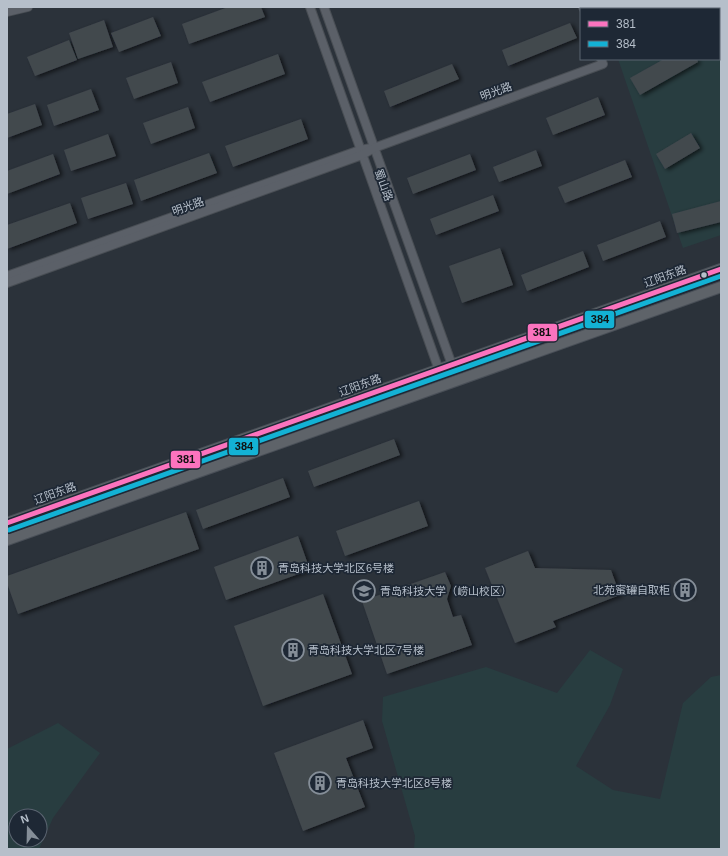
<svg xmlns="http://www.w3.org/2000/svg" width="728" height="856" font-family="Arial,'Noto Sans SC',sans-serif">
<defs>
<filter id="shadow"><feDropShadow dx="3" dy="1.5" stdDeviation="2" flood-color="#0009"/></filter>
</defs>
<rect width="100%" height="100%" fill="#2b323a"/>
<g fill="#283d40" fill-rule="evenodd">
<path d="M600 7H721V235L683 248 618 59H719V9H601Z"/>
<path d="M590 650 623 669 610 705 576 766 613 790 660 799 683 703 711 677 721 675V849H414L415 836 382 721 383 697 486 667 557 693Z"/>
<path d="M58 723 100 753 53 818 39 849H7V749ZM16 816H40V840H16Z"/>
</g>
<g fill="#42484e" filter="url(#shadow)">
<path d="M228 7H261L265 17 189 44 182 24Z"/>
<path d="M710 7H721V21L719 22V9H707Z"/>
<path d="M153 17 161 36 119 52 111 33Z"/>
<path d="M104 20 113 47 78 59 69 33Z"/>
<path d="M570 23 577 38 508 66 502 50Z"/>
<path d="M69 40 77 60 35 76 27 57Z"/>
<path d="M278 54 285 74 210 102 202 82Z"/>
<path d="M664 59H697L698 62 640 95 630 78Z"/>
<path d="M171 62 178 83 134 99 126 78Z"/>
<path d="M452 64 459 79 390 107 384 91Z"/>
<path d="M91 89 99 110 54 126 47 105Z"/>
<path d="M598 97 605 115 553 135 546 118Z"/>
<path d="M35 104 42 125 7 138V114Z"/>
<path d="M188 107 195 128 151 144 143 123Z"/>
<path d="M301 119 308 139 233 167 225 146Z"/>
<path d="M691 133 700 148 665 169 656 154Z"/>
<path d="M108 134 116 156 71 171 64 150Z"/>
<path d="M536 150 542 166 499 182 493 167Z"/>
<path d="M209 153 217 173 141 201 134 180Z"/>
<path d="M53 154 60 174 7 194V171Z"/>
<path d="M470 154 476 170 413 194 407 178Z"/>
<path d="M625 160 632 177 565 203 558 187Z"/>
<path d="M126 183 133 204 88 219 81 198Z"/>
<path d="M493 195 499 211 436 235 430 219Z"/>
<path d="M721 201V222L677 233 672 214Z"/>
<path d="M70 203 77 223 7 249V225Z"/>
<path d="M660 221 666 237 603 261 597 245Z"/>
<path d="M500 248 513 285 462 303 449 266Z"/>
<path d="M583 251 589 267 527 291 521 275Z"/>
<path d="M394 439 400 455 314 487 308 471Z"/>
<path d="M283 478 290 497 203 529 196 510Z"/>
<path d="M419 501 428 526 345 556 336 531Z"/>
<path d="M186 512 199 549 18 614 7 583V576Z"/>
<path d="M298 536 310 570 226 600 214 567Z"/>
<path d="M528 551 535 568 611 570 620 595 553 621 556 627 515 643 485 568Z"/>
<path d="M445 572 451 586 447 599 453 617 461 615 472 645 387 674 362 601Z"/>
<path d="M676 581 693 595 692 597 674 583Z"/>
<path d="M323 594 352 674 263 706 234 626Z"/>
<path d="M363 720 373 748 346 758 365 807 303 831 274 753Z"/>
</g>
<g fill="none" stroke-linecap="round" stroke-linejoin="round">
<g stroke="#494e54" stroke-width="10">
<g id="minor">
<path d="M310 7 439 370"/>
<path d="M324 7 452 365"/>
<path d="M583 7 584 9"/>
<path d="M7 12 28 7"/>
<path d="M7 276 360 150 371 148"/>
<path d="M7 283 362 155 374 148 603 64 601 59"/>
</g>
</g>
<g stroke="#494f57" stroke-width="12">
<g id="major">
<path d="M7 523 721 269"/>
<path d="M7 540 721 287"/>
</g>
</g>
<use href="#minor" stroke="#5b6068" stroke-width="8"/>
<use href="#major" stroke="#5e6369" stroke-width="10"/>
<g stroke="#1e2835" stroke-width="8">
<path id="bus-1" d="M7 523 721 269"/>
</g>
<g stroke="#1e2835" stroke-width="8">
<path id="bus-2" d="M9 530 721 276"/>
</g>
<use href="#bus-1" stroke="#fc73be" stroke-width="5"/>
<use href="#bus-2" stroke="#13b2d5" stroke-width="5"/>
</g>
<defs>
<g id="building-ring" transform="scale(1.15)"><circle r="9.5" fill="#1e2835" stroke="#858e98" stroke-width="1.5"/><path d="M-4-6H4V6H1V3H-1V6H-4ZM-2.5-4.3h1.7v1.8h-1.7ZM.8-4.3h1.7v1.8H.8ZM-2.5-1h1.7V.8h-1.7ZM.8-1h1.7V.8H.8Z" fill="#858e98"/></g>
<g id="university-ring" transform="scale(1.15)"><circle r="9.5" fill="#1e2835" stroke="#858e98" stroke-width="1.5"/><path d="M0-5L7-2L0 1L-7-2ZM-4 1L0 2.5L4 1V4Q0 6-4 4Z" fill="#858e98"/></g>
</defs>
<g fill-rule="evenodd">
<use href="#building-ring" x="262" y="568"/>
<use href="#building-ring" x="685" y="590"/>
<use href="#university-ring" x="364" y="591"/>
<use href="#building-ring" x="293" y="650"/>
<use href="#building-ring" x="320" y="783"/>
</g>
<circle fill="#b6bfca" stroke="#1e2835" stroke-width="1.5" cx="704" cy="275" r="3.5"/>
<g text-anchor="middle" stroke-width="3.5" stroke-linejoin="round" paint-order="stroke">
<g font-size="11" fill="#b6bfca" stroke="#1e2835">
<text transform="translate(496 91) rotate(-20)" y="4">明光路</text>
<text transform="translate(384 185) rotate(70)" y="4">蜀山路</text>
<text transform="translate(188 206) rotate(-20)" y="4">明光路</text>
<text transform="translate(665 276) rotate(-20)" y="4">辽阳东路</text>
<text transform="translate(360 385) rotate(-20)" y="4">辽阳东路</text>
<text transform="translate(55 493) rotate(-20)" y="4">辽阳东路</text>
</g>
<g font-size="11" fill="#b6bfca" stroke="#1e2835" text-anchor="start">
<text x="278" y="572">青岛科技大学北区6号楼</text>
<text x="670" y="594" text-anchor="end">北苑蜜罐自取柜</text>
<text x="380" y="595">青岛科技大学（崂山校区）</text>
<text x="308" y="654">青岛科技大学北区7号楼</text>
<text x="336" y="787">青岛科技大学北区8号楼</text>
</g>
</g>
<g stroke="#1e2835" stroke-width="1.5">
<rect x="584" y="310" width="31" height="19" rx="4" fill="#13b2d5"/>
<rect x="527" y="323" width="31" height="19" rx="4" fill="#fc73be"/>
<rect x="228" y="437" width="31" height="19" rx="4" fill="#13b2d5"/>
<rect x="170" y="450" width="31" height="19" rx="4" fill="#fc73be"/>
</g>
<g font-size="11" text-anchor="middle" font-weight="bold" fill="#111">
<text x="600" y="323">384</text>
<text x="542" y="336">381</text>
<text x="244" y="450">384</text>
<text x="186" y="463">381</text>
</g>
<rect width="728" height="856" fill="none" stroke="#b6bfca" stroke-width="16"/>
<rect x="580" y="8" width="140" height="52" fill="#1e2835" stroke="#5b6471"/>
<rect x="588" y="21" width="20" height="6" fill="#fc73be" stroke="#5b6471"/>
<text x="616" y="28" font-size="12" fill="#b6bfca">381</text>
<rect x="588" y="41" width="20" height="6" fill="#13b2d5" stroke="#5b6471"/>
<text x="616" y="48" font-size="12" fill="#b6bfca">384</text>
<g transform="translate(28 828) rotate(340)"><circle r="19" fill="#1e2835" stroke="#5b6471"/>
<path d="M0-3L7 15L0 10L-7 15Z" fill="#858e98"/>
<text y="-6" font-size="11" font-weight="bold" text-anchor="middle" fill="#b6bfca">N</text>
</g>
</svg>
